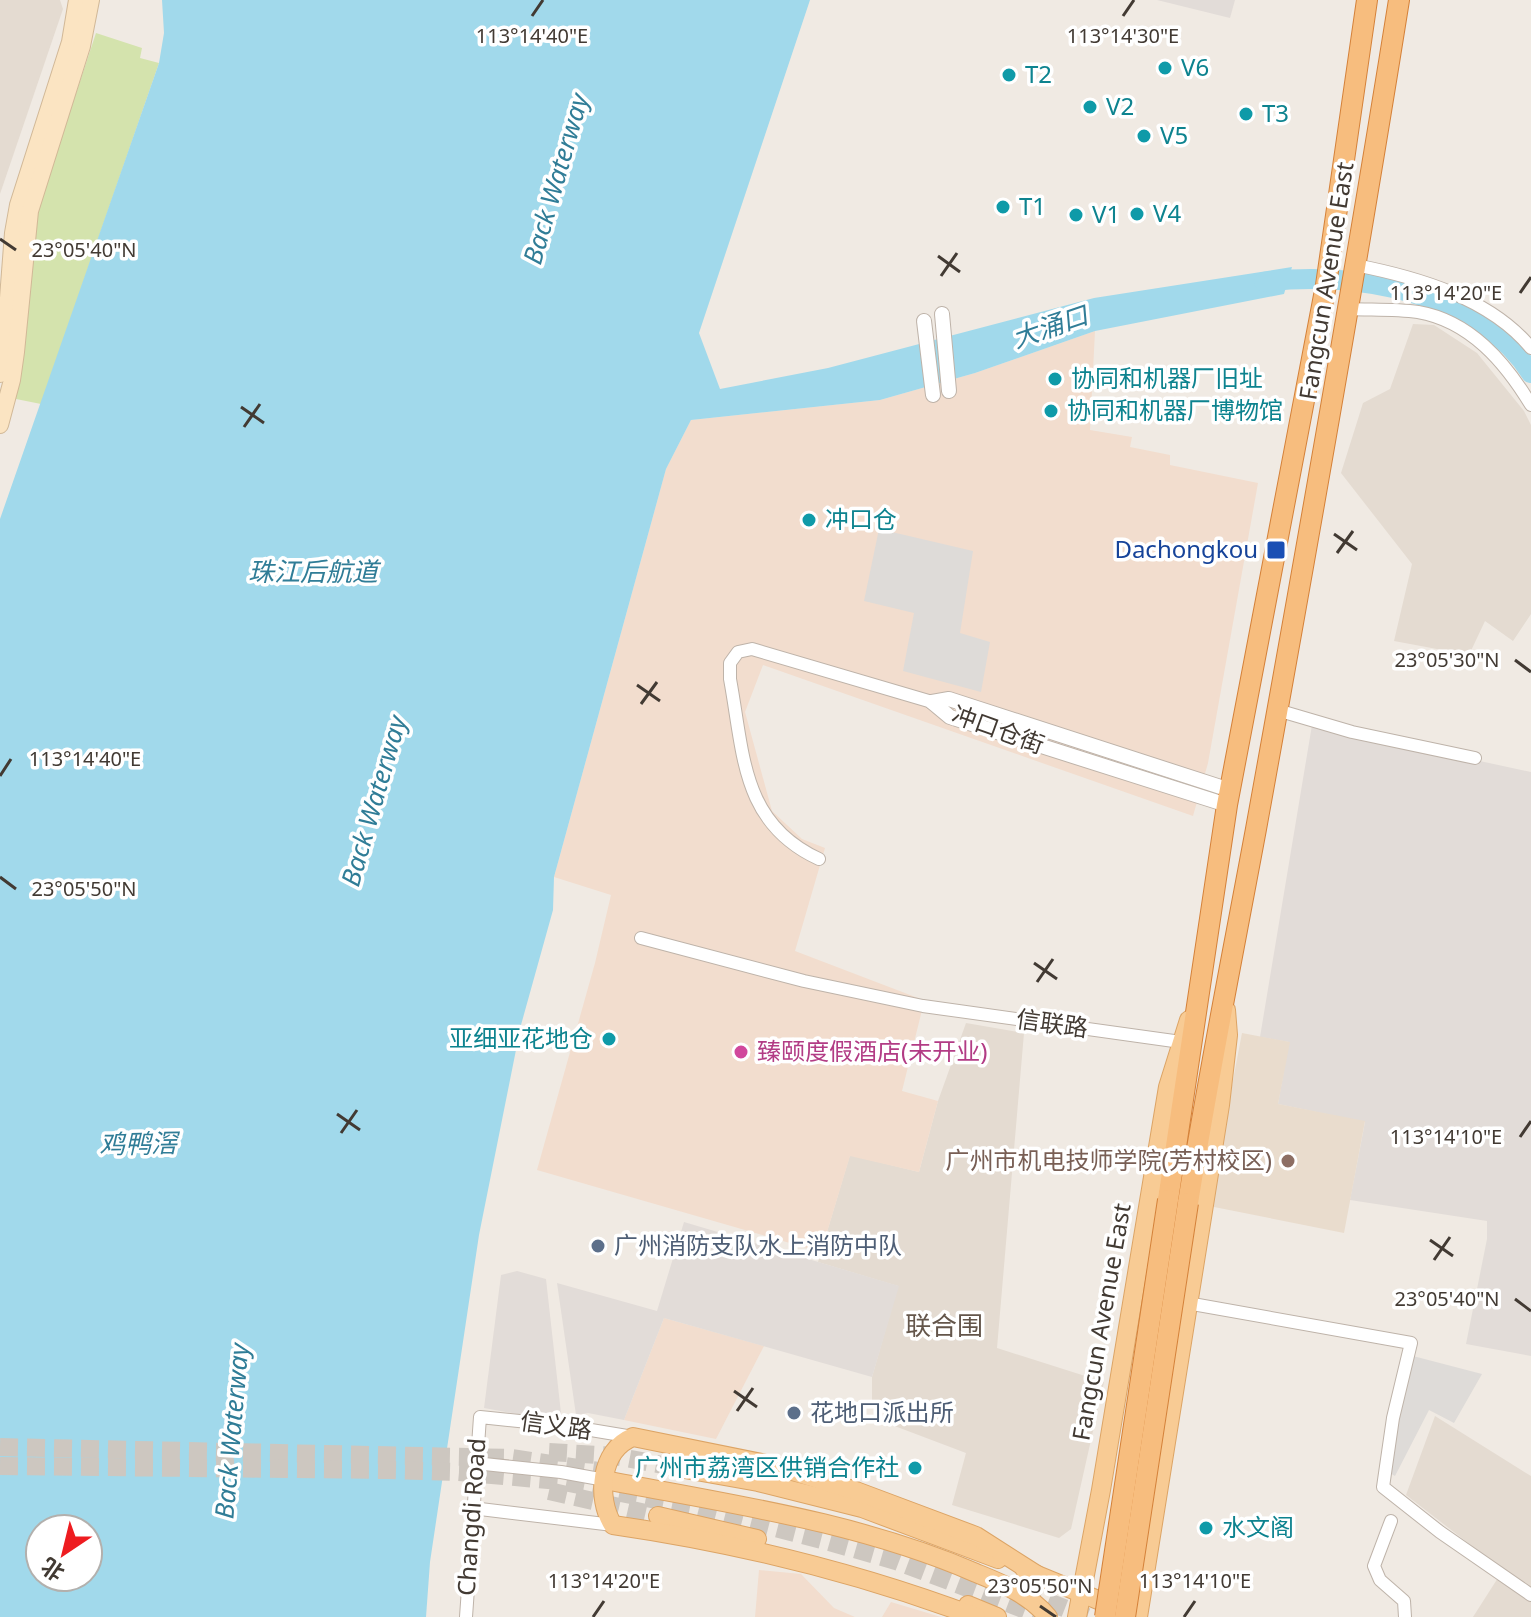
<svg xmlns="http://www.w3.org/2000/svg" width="1531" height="1617" font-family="'Noto Sans','Noto Sans SC',sans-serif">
<rect width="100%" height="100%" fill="#f0eae3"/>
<g fill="#e4dbd1">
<path d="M0 0H60L63 9 0 194Z"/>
<path d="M1413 324 1434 325 1477 353 1524 411 1531 425V614L1513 641 1485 621 1469 655 1394 641 1412 564 1341 473 1363 403 1390 389Z"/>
<path d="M966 1023 1024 1033 997 1348 1104 1382 1071 1529 1059 1538 952 1505 966 1453 884 1422 887 1410 872 1405V1377L898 1286 818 1262 850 1155 919 1172 938 1101Z"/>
<path d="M1435 1416 1531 1476V1617H1473L1503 1570 1406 1495Z"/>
</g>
<g fill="#f2ddce">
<path d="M1095 331 1090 430 1132 437 1130 447 1170 455V465L1258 483 1208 763 1193 816 763 665 745 712 772 811 802 839 825 848 795 951 918 998 923 1006 902 1091 938 1101 919 1172 850 1156 821 1252 537 1170 595 963 611 895 554 877 666 469 691 420 880 400 975 373Z"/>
<path d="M664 1318 764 1346 716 1439 624 1420Z"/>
<path d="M759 1570 801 1574 834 1608 855 1617H755Z"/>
<path d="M891 1602 941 1617H882Z"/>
</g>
<g fill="#e2dcd8">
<path d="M1157 0H1235L1230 18Z"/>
<path d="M1312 725 1531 772V1356L1466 1344 1487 1239V1221L1350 1200 1365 1122 1278 1104 1289 1042 1260 1037Z"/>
<path d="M684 1222 899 1286 872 1377 664 1318 624 1420 588 1413 576 1415 557 1283 657 1311Z"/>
<path d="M517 1271 546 1279 562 1422 484 1408 501 1275Z"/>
</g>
<path fill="#e9dccd" d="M1242 1033 1290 1042 1278 1104 1365 1121 1344 1233 1209 1206Z"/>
<path fill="#d4e3ad" d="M96 33 142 48 140 58 159 63 41 404 16 399 35 217Z"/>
<g fill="#dedbd8">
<path d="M879 529 973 551 960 633 990 642 981 692 903 671 914 613 864 601Z"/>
<path d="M1413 1356 1482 1374 1454 1423 1429 1410 1395 1476 1388 1472Z"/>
</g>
<path fill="#a1d9eb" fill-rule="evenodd" d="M162 0H810L699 333 720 389 828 368 1094 298 1292 267 1284 294 1095 331 975 373 880 400 691 420 666 469 554 877 553 910 521 1025 479 1235 430 1562 426 1617H0V519L159 63 164 33ZM40 1529H88V1577H40Z"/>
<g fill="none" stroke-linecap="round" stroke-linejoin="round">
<path stroke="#a1d9eb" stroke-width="20" d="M1264 282C1353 270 1479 292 1531 373"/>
<g stroke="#cdc7c0" stroke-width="18" stroke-dasharray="18 9" stroke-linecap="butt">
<path d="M0 1447 512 1458 619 1474"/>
<path d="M549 1452 615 1456 668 1466"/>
<path d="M0 1466 388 1470 459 1472 559 1481 698 1508 826 1541 896 1561 1044 1617"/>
<path d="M549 1491 658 1516"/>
<path d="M1023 1592 1087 1617"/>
</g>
<g stroke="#beb3a9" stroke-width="14">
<g id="minor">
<path d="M1355 265C1417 277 1490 298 1531 348"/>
<path d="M1349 309C1371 310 1395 309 1418 312 1470 321 1505 362 1531 405"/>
<path d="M1277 710 1352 732 1475 758"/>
<path d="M819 859C741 823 744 754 730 679V663L738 652 752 649 932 702"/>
<path d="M641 938 804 981 923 1006 1181 1042"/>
<path d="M1187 1303 1411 1343 1393 1418 1383 1487 1440 1532 1531 1595"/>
<path d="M475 1463 561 1472 605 1480"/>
<path d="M472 1508 613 1525"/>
<path d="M1391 1521 1374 1566 1380 1580 1404 1601 1405 1617"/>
<path d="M466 1617 480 1417 567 1426 633 1437"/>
</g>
</g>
<g stroke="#beb3a9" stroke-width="16">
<g id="tertiary">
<path d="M942 314 949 391"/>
<path d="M924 321 933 395"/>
<path d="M932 702 950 717 1227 805"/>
<path d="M932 702 949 699 1230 790"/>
</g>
</g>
<g stroke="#d1b897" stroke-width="18">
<g id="secondary">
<path d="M0 374 4 350 13 233 18 205 70 42 77 0"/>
<path d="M0 425 12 380 16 352 30 211 82 46 91 0"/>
</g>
</g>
<g stroke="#dca465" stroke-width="20">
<g id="primary">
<path d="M668 1466 758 1482 862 1508 998 1559"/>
<path d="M605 1480C730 1504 859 1522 976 1573 1003 1584 1029 1594 1048 1617"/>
<path d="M658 1516 757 1539"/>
<path d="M1025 1570 1120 1609"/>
<path d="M968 1605 997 1617"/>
<path d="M976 1617C859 1573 737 1543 613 1525 596 1498 600 1450 633 1437L776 1466 856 1491 976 1536 1037 1575"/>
<path d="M1077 1617 1101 1490 1168 1087 1189 1020"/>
<path d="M1138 1617 1220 1105 1228 1035 1226 1010"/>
</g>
</g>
<g stroke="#d48139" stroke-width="22">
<g id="trunk">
<path d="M1168 1200 1227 805 1326 285 1367 0"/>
<path d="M1188 1203C1208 1077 1233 953 1256 829 1306 553 1355 277 1399 0"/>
</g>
</g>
<use href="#minor" stroke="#fff" stroke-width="12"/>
<use href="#tertiary" stroke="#fff" stroke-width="14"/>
<use href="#secondary" stroke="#fbe4c2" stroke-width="16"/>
<use href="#primary" stroke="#f8cb94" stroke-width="18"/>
<use href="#trunk" stroke="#f7bd7e" stroke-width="20"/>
<g stroke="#d48139" stroke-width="22" stroke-linecap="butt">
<g id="trunk-bridge">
<path d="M1105 1617 1168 1200"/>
<path d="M1125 1617 1188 1203"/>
</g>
</g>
<use href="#trunk-bridge" stroke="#f7bd7e" stroke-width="20"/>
</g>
<path fill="none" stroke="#423a33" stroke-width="3" d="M532 16 543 0M1123 16 1134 0M0 239 16 250M938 256 960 272M941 276 957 253M1520 293 1531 277M241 407 264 423M244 427 260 404M1334 534 1357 550M1337 553 1353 531M1515 660 1531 672M637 685 660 701M641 704 657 682M0 776 11 759M0 877 16 889M1034 963 1057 979M1037 982 1053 959M337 1114 360 1130M341 1133 357 1110M1520 1137 1531 1121M1430 1240 1453 1256M1434 1260 1450 1237M1515 1299 1531 1311M734 1391 757 1407M737 1411 753 1388M1040 1606 1056 1617M593 1617 604 1601M1184 1617 1195 1601"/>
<g fill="#0f9aa8" stroke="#fff" stroke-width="3">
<circle cx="1165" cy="68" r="8"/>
<circle cx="1009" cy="75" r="8"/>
<circle cx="1090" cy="107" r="8"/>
<circle cx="1246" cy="114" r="8"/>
<circle cx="1144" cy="136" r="8"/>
<circle cx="1003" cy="207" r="8"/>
<circle cx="1137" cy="214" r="8"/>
<circle cx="1076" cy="215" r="8"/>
<circle cx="1055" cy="379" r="8"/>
<circle cx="1051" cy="411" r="8"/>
<circle cx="809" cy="520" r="8"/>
<circle cx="609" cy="1039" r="8"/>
<circle cx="915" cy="1468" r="8"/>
<circle cx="1206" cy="1528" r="8"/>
</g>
<rect fill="#1a4fb4" stroke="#fff" stroke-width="3" x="1266" y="540" width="20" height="20" rx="4"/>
<circle fill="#d1479c" stroke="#fff" stroke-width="3" cx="741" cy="1052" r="8"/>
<circle fill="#8d6e63" stroke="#fff" stroke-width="3" cx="1288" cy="1161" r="8"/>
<g fill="#5c6f8a" stroke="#fff" stroke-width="3">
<circle cx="598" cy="1246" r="8"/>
<circle cx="794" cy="1413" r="8"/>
</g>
<g text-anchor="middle" stroke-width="7" stroke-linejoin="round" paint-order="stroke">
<g font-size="24" fill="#0d838f" stroke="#fff" text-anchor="start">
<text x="1181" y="76">V6</text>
<text x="1025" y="83">T2</text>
<text x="1106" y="115">V2</text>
<text x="1262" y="122">T3</text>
<text x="1160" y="144">V5</text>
<text x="1019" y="215">T1</text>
<text x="1153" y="222">V4</text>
<text x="1092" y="223">V1</text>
<text x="1071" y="387">协同和机器厂旧址</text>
<text x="1067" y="419">协同和机器厂博物馆</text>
<text x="825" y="528">冲口仓</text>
<text x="593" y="1047" text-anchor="end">亚细亚花地仓</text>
<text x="899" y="1476" text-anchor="end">广州市荔湾区供销合作社</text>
<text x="1222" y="1536">水文阁</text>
</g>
<g font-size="24" fill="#423a33" stroke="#fff">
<text transform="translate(1327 281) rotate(-81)" y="8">Fangcun Avenue East</text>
<text transform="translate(998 730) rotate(20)" y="8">冲口仓街</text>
<text transform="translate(1052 1024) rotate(8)" y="8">信联路</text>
<text transform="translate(1102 1322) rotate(-80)" y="8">Fangcun Avenue East</text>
<text transform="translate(556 1426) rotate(8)" y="8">信义路</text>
<text transform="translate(472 1517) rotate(-86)" y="8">Changdi Road</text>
</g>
<g font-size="24" fill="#164399" stroke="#fff" text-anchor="end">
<text x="1258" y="558">Dachongkou</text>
</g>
<g font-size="24" fill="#b23c85" stroke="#fff" text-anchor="start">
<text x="757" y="1060">臻颐度假酒店(未开业)</text>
</g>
<g font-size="24" fill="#785e54" stroke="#fff" text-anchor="end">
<text x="1272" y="1169">广州市机电技师学院(芳村校区)</text>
</g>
<g font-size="24" fill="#4e5e75" stroke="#fff" text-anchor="start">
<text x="614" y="1254">广州消防支队水上消防中队</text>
<text x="810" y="1421">花地口派出所</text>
</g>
<g font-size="26" font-style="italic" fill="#307d97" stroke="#fff">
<text transform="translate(556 179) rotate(-74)" y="9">Back Waterway</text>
<text transform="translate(1050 327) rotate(-19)" y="9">大涌口</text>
<text x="313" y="581">珠江后航道</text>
<text transform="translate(374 801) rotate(-74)" y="9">Back Waterway</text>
<text transform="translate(138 1144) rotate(-1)" y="9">鸡鸭滘</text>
<text transform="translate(232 1431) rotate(-85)" y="9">Back Waterway</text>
</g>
<g font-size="26" fill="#64564b" stroke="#fff">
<text x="944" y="1335">联合围</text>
</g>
</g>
<g font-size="20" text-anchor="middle" fill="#423a33" stroke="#fff" stroke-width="7" stroke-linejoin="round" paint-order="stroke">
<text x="532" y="43">113°14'40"E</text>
<text x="1123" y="43">113°14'30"E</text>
<text x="84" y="257">23°05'40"N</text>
<text x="1446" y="300">113°14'20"E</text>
<text x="1447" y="667">23°05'30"N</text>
<text x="85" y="766">113°14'40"E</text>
<text x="84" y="896">23°05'50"N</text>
<text x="1446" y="1144">113°14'10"E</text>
<text x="1447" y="1306">23°05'40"N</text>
<text x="604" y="1588">113°14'20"E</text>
<text x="1195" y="1588">113°14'10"E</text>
<text x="1040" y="1593">23°05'50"N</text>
</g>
<g transform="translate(64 1553) rotate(215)"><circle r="38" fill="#ffffff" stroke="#b3b0ad" stroke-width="2"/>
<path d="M0-6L14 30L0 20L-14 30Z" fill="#ee1c20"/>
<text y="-12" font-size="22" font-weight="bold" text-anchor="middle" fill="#423a33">北</text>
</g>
</svg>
